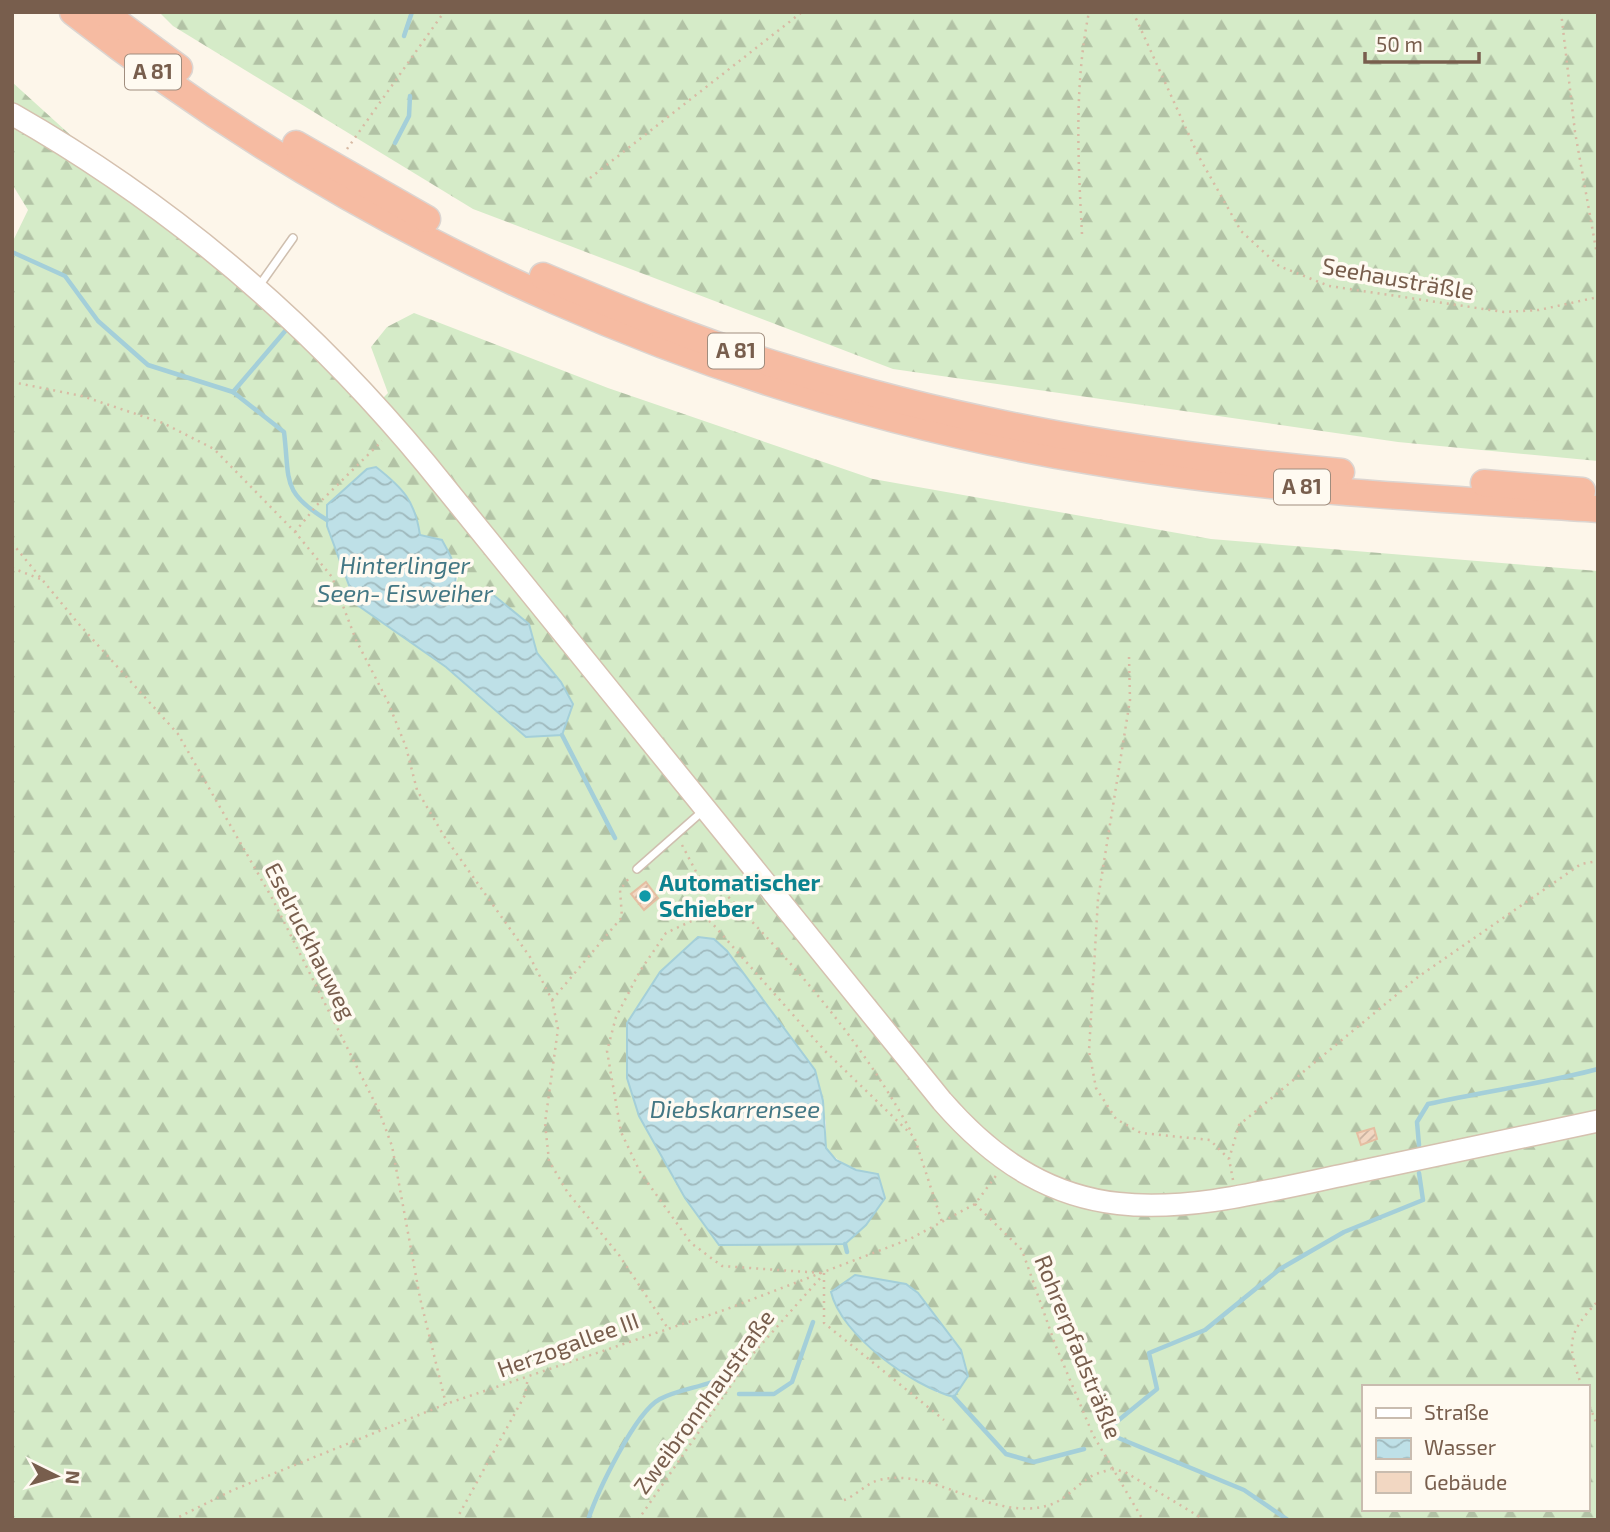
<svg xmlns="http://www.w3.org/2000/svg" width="1610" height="1532" font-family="'Exo 2',sans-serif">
<defs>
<pattern id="forest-firs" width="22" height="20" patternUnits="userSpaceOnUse" patternTransform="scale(1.75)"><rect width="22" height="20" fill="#d5ebc8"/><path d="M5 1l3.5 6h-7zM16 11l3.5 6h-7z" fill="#b2c2a5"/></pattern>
<pattern id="water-waves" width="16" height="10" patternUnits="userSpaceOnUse" patternTransform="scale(1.75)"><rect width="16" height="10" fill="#bee0e7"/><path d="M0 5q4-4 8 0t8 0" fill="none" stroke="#9fb9bd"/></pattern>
<pattern id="building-hatch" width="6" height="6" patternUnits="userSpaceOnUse" patternTransform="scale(1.75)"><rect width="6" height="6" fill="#f2d7c2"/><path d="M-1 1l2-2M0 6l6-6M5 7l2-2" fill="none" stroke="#c9b2a0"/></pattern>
</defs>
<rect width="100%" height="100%" fill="#fdf6ea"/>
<g fill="url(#forest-firs)" fill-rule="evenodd">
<path d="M159 12H1598V461L1398 442 893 369 473 209 173 26Z"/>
<path d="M12 82 372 409 388 393 371 347 387 327 414 313 608 388 873 479 1211 539 1598 571V1520H12V243L28 210 12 184ZM398 485 420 535 458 577 453 595 529 624 537 653 561 682 526 737 446 667ZM714 939 727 951 814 1069 826 1123V1148C840 1165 856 1170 878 1175L885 1198 866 1225ZM918 1293 961 1350 968 1376 938 1393 918 1379ZM1363 1387H1587V1509H1363Z"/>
</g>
<g fill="url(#water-waves)" stroke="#a4cfd9" stroke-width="2">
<path d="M376 467C403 488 415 501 420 535L442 540C455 563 459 570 453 596L477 605 491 593 529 624 537 653 561 682 573 704 562 735 526 737 446 667 356 604 327 526V505L367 469Z"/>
<path d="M698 937 714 939 727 951 815 1070 823 1101 826 1148 836 1160 856 1170 878 1174 885 1198 866 1225 845 1244 719 1245 685 1198 639 1116 627 1078V1023L660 972Z"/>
<path d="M855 1275 906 1284 918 1293 961 1350 968 1376 954 1397C912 1386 841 1335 831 1292Z"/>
</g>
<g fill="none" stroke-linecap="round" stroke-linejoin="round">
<g stroke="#a4cfd9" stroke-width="4.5">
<path d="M404 36 412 12"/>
<path d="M395 143 409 116 410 96"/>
<path d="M12 252 65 276 98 321 148 365 233 392 284 432C290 481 281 492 327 520"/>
<path d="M233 392 286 330"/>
<path d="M562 735 615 838"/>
<path d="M1419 1145 1417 1122 1428 1104C1485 1091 1542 1084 1598 1069"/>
<path d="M845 1244 847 1252"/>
<path d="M739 1394H774L792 1382 813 1322"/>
<path d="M954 1397 1006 1454 1034 1462 1084 1449"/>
<path d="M588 1520C597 1493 635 1412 660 1399 675 1391 695 1388 712 1382L718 1385"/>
<path d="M1288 1520 1244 1490 1104 1432 1157 1389 1149 1353 1205 1330 1280 1269 1344 1232 1423 1200 1419 1173"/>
</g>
</g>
<g fill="url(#building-hatch)" stroke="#e5bea2" stroke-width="2">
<path d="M646 882 658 898 644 910 631 894Z"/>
<path d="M1374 1128 1377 1139 1361 1145 1357 1133Z"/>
</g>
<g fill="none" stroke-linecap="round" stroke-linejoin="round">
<g stroke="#cfbfaf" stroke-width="10">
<g id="lane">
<path d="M259 286 293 238"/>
<path d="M637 869 705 809"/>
</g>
</g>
<g stroke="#d5c1af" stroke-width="24">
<path id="secondary" d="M12 114C172 205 310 323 427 465L942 1101C1067 1245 1183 1209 1348 1174 1431 1156 1514 1138 1598 1121"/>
</g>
<g stroke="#dcd5d1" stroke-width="29">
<g id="highway">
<path d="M73 12C369 244 721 399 1091 461 1258 490 1429 498 1598 509"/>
<path d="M103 12 179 68"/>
<path d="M296 144 427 219"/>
<path d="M543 276C623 310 703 343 786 368 966 425 1153 455 1341 472"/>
<path d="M1484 483 1582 491"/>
</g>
</g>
<g stroke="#d8baa4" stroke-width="2.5" stroke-dasharray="2 5" stroke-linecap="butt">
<path d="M1133 12 1199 157 1241 231 1279 266 1329 286 1504 312 1539 310 1598 297"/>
<path d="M1561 12 1575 132 1598 260"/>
<path d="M347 149 444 12"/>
<path d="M590 178 802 12"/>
<path d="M1082 234C1078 159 1074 86 1089 12"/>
<path d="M12 382 82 396 163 423 214 449 295 532 332 577 356 640 388 702 406 747 417 790 444 836 530 957 552 1000 558 1029 545 1123 549 1161 568 1193 619 1255 667 1327"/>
<path d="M295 532 317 505 382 441"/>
<path d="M12 543 77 622 178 734 272 898 379 1111 392 1146 420 1298 446 1404"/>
<path d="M12 568 43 580"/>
<path d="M1129 657 1130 700 1098 899 1089 1051 1096 1088 1116 1119 1141 1133 1210 1140 1229 1159"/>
<path d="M682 845 701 881 700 917"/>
<path d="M701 881 711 879C790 960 857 1033 912 1133"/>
<path d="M552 1000 622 917 620 890 629 878"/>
<path d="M915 1139 942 1222"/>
<path d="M1233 1180 1229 1159 1239 1125 1418 977 1581 864 1598 861"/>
<path d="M975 1204 1022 1250 1055 1344 1093 1435 1143 1520"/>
<path d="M821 1273 722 1266 691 1243 640 1172 621 1132 607 1051 616 1017 640 971 666 933 700 917 711 922 825 1051 915 1138"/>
<path d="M824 1273V1323L944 1420"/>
<path d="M1582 1387C1567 1344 1566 1335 1598 1301"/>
<path d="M1587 1400 1598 1427"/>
<path d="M1112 1469 1125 1472 1205 1520"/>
<path d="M844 1500C855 1496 865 1485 876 1481 928 1464 990 1521 1046 1506 1064 1502 1075 1486 1090 1477 1096 1473 1104 1472 1111 1469"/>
<path d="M173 1520 233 1490 446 1404 727 1309 910 1239 975 1204 998 1173"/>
<path d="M456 1520 525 1395 528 1377"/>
<path d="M638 1520 752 1355 822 1276"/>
</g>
<use href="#lane" stroke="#fff" stroke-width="7"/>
<use href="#secondary" stroke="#fff" stroke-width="21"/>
<use href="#highway" stroke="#f6bba2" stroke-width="26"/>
</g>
<circle fill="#0f9aa8" stroke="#fffaf1" stroke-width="2.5" cx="645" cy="896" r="7"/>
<g text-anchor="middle" stroke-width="7" stroke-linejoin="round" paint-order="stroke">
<g fill="#fffaf1" stroke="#a08d7e" stroke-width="2">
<rect x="125" y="54.5" width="56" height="35" rx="5"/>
<rect x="708" y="333.5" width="56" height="35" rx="5"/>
<rect x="1274" y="469.5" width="56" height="35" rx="5"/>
</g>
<g font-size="21" font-weight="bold" fill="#785e4d">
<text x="153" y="79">A 81</text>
<text x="736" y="358">A 81</text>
<text x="1302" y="494">A 81</text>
</g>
<g font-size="23" fill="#785e4d" stroke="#fffaf1">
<text transform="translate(1398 279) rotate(10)" y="8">Seehausträßle</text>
<text transform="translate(310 941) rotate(63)" y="8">Eselruckhauweg</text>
<text transform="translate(568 1345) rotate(-20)" y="8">Herzogallee III</text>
<text transform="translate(1078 1347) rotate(68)" y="8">Rohrerpfadsträßle</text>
<text transform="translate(704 1402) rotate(-54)" y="8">Zweibronnhaustraße</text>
</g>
<g font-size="23" font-weight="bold" fill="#0d838f" stroke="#fffaf1" text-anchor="start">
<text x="659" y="891">Automatischer<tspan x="659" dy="26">Schieber</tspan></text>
</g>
<g font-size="24" font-style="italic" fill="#437784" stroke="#fffaf1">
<text x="405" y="574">Hinterlinger<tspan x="405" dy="28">Seen- Eisweiher</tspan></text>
<text x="735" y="1118">Diebskarrensee</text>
</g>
</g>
<rect width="1610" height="1532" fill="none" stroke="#785e4d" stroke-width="28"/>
<rect x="1362" y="1385" width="228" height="126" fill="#fffaf1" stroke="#c9bcaf" stroke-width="2"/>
<rect x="1376" y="1408" width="35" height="10" fill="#ffffff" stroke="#c9bcaf" stroke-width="2"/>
<text x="1424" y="1420" font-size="21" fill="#785e4d">Straße</text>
<rect x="1376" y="1438" width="35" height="21" fill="url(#water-waves)" stroke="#c9bcaf" stroke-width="2"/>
<text x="1424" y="1455" font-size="21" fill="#785e4d">Wasser</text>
<rect x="1376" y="1472" width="35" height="21" fill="#f2d7c2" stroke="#c9bcaf" stroke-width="2"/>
<text x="1424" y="1490" font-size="21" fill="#785e4d">Gebäude</text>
<g transform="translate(56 1476) rotate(95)" stroke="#fffaf1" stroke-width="5" paint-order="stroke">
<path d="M0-5L12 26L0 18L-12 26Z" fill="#785e4d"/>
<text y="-10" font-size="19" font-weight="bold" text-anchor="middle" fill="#785e4d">N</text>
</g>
<path d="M1365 52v10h114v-10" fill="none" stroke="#785e4d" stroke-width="3.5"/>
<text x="1376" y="52" font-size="21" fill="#785e4d" stroke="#fffaf1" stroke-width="5" paint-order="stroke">50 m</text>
</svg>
